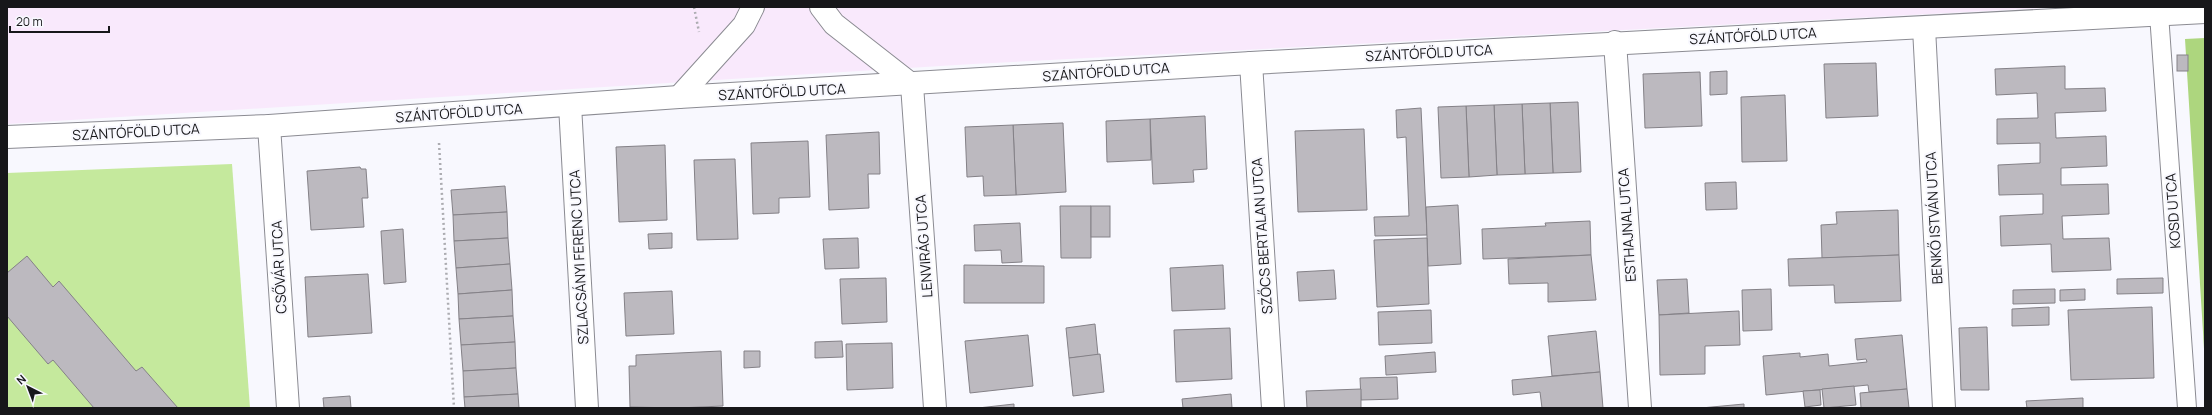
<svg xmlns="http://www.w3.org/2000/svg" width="2212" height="415" font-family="Manrope,sans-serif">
<rect width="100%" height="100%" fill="#f8f8fe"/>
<path fill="#f9e9fc" d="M7 7H2064L973 64 7 124Z"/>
<path fill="#c5e99d" d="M232 164 250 408H7V173Z"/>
<path fill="#add67e" d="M2205 38V365L2185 39Z"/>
<g fill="#bcb9bf" stroke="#848187">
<rect x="2177" y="55" width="11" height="16"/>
<path d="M1876 63 1878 116 1826 118 1824 64Z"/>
<path d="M2065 66V89L2105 88 2106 111 2055 113 2056 138 2106 136 2107 166 2061 168V185L2108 184 2109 214 2062 216 2063 239 2109 238 2111 270 2052 272 2051 244 2001 246 2000 216 2043 214V194L1999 195 1998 165 2040 163V143L1997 144V119L2038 118 2037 93 1996 95 1995 69Z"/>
<path d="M1727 71V94L1710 95V72Z"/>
<path d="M1700 72 1702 126 1645 128 1643 74Z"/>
<path d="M1785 95 1787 161 1742 162 1741 97Z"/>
<path d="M1578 102 1581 172 1553 173 1550 103Z"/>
<path d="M1550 103 1553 173 1525 174 1522 104Z"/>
<path d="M1522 104 1525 174 1497 175 1494 105Z"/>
<path d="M1494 105 1497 175 1469 177 1466 106Z"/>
<path d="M1466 106 1469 177 1441 178 1438 107Z"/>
<path d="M1421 108 1427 235 1375 236 1374 217 1409 216 1406 137 1397 138 1396 110Z"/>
<path d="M1205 116 1207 169 1193 170 1194 182 1153 184 1150 119Z"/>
<path d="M1150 119 1151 160 1107 162 1106 121Z"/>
<path d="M1063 123 1066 192 1016 195 1013 125Z"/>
<path d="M1013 125 1016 195 984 196 983 176 967 177 965 127Z"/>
<path d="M1364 129 1367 210 1298 212 1295 131Z"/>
<path d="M879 132 880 174H868L869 208 829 210 826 135Z"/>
<path d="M808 141 810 197 779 198V213L753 214 751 143Z"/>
<path d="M665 145 667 220 619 222 616 147Z"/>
<path d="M735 159 738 239 697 240 694 160Z"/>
<path d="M360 167 361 169H366L368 198H362L364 227 311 230 307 171Z"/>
<path d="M1736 182 1737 209 1706 210 1705 183Z"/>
<path d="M505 186 507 212 453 215 451 190Z"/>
<path d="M1458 205 1461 264 1428 266 1426 207Z"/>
<path d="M1060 206H1091V258H1061Z"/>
<rect x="1091" y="206" width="19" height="31"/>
<path d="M1898 210 1899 255 1822 258 1821 225 1837 224 1836 212Z"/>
<path d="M507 212 508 238 454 241 453 215Z"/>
<path d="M1590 221 1591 255 1483 259 1482 229 1546 226 1545 223Z"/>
<path d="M1020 223 1022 262 1002 263 1001 250 975 251 974 225Z"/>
<path d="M403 229 406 282 384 284 381 231Z"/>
<path d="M672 233V248L649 249 648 234Z"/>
<path d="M508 238 510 264 456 268 454 241Z"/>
<path d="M858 238 859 268 825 269 823 239Z"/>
<path d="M1427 238 1429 304 1377 307 1374 240Z"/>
<path d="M1591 255 1596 300 1548 302V283L1509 284 1508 259Z"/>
<path d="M1899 255 1901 301 1835 303 1834 285 1789 286 1788 259Z"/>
<path d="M27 256 53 287 59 281 136 371 142 367 178 408H94L53 360 48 364 7 316V273Z"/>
<path d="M510 264 512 290 458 294 456 268Z"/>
<path d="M964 265 1044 266V303H964Z"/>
<path d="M1223 265 1225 309 1172 311 1170 268Z"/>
<path d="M1334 270 1336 299 1299 301 1297 272Z"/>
<path d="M368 274 372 333 308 337 305 277Z"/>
<path d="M886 278 887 322 842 324 840 279Z"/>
<path d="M2163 278V293L2117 294V279Z"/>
<path d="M1687 279 1689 313 1659 315 1657 280Z"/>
<path d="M1771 289 1772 330 1743 331 1742 290Z"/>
<path d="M2055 289V303L2013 304V290Z"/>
<path d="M2085 289V300L2060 301V290Z"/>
<path d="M512 290 513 316 459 319 458 294Z"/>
<path d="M672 291 674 334 626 336 624 293Z"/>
<path d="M2049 307V325L2012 326V309Z"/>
<path d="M2152 307 2154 378 2071 380 2068 310Z"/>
<path d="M1431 310 1432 343 1379 345 1378 312Z"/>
<path d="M1739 311 1740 345 1705 346V374L1660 375 1659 315Z"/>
<path d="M513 316 515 342 461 345 459 319Z"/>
<path d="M1095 324 1098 355 1069 358 1066 328Z"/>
<path d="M1987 327 1989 390H1961L1959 328Z"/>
<path d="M1230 328 1232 379 1176 382 1174 330Z"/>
<path d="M1596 331 1600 372 1552 376 1548 336Z"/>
<path d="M1028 335 1033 386 970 393 965 341Z"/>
<path d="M1902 335 1907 389 1869 392 1868 385 1766 395 1763 356 1800 353V357L1828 354 1829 366 1867 362 1866 359 1857 360 1855 339Z"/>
<path d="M842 341 843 357 815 358V342Z"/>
<path d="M515 342 516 368 463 371 461 345Z"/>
<path d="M892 343 893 388 847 390 846 344Z"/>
<path d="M721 351 723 406 678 408 630 407 629 366H636V355Z"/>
<path d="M744 351H760V367L744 368Z"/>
<path d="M1435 352 1436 372 1386 375 1385 356Z"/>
<path d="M1100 354 1104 392 1073 396 1069 358Z"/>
<path d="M516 368 518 394 464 397 463 371Z"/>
<path d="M1600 372 1603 408H1542L1540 392 1513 395 1512 380Z"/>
<path d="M1397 377 1398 399 1361 400 1360 378Z"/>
<path d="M1854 386 1856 405 1824 408 1822 389Z"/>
<path d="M1361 389V408H1307L1306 391Z"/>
<path d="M1907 389 1909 408H1861L1860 393Z"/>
<path d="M1820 390 1821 405 1805 407 1803 391Z"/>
<path d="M518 394 519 408H465L464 397Z"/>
<path d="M1231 394 1232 408H1183L1182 399Z"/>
<path d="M350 396 351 408H324L323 398Z"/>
<path d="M2083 398V408H2027L2026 401Z"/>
<path d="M1014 404V408H978Z"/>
<path d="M1744 404V408H1701Z"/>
</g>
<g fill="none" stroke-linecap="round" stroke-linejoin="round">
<g stroke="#8b8b92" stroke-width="20">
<path id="lane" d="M2159 14 2187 408"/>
</g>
<g stroke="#8b8b92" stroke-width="24">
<g id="street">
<path d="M821 7 834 24 912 85"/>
<path d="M1924 28 1944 408"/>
<path d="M1615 42 1640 408"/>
<path d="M1251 63 1273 408"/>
<path d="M912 85 935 408"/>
<path d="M679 97 744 25 753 7"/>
<path d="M570 105 587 408"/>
<path d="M269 126 288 408"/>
<path d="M7 137 269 126 679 97 1251 63 2205 12"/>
</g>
</g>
<g stroke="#acacb1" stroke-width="2.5" stroke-dasharray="2 3" stroke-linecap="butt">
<path d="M694 7 699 32"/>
<path d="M439 143 454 408"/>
</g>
<use href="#lane" stroke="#fff" stroke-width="18"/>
<use href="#street" stroke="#fff" stroke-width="22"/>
</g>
<g text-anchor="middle" stroke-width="4" stroke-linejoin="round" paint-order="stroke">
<g font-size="14" fill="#17171a" stroke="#f8f8fe">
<text transform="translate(1753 36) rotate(-3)" y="5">SZÁNTÓFÖLD UTCA</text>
<text transform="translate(1429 53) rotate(-3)" y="5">SZÁNTÓFÖLD UTCA</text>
<text transform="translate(1106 72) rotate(-4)" y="5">SZÁNTÓFÖLD UTCA</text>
<text transform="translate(782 92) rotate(-3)" y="5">SZÁNTÓFÖLD UTCA</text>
<text transform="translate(459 113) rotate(-4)" y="5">SZÁNTÓFÖLD UTCA</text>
<text transform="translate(136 132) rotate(-3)" y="5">SZÁNTÓFÖLD UTCA</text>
<text transform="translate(2173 211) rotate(-94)" y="5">KOSD UTCA</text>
<text transform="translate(1934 218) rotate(-93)" y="5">BENKŐ ISTVÁN UTCA</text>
<text transform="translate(1627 225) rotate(-94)" y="5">ESTHAJNAL UTCA</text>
<text transform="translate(1262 236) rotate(-94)" y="5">SZŐCS BERTALAN UTCA</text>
<text transform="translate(924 246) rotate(-94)" y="5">LENVIRÁG UTCA</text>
<text transform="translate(579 257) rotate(-93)" y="5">SZLACSÁNYI FERENC UTCA</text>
<text transform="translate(279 267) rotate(-93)" y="5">CSŐVÁR UTCA</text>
</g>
</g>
<rect width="2212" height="415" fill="none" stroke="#17171a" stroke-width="16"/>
<g transform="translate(28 387) rotate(318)" stroke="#f8f8fe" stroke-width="3" paint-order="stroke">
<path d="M0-3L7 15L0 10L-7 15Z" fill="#17171a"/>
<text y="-6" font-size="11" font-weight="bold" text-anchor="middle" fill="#17171a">N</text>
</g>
<path d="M10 26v6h99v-6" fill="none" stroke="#17171a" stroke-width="2"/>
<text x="16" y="26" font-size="12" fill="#17171a" stroke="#f8f8fe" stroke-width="3" paint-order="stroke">20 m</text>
</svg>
